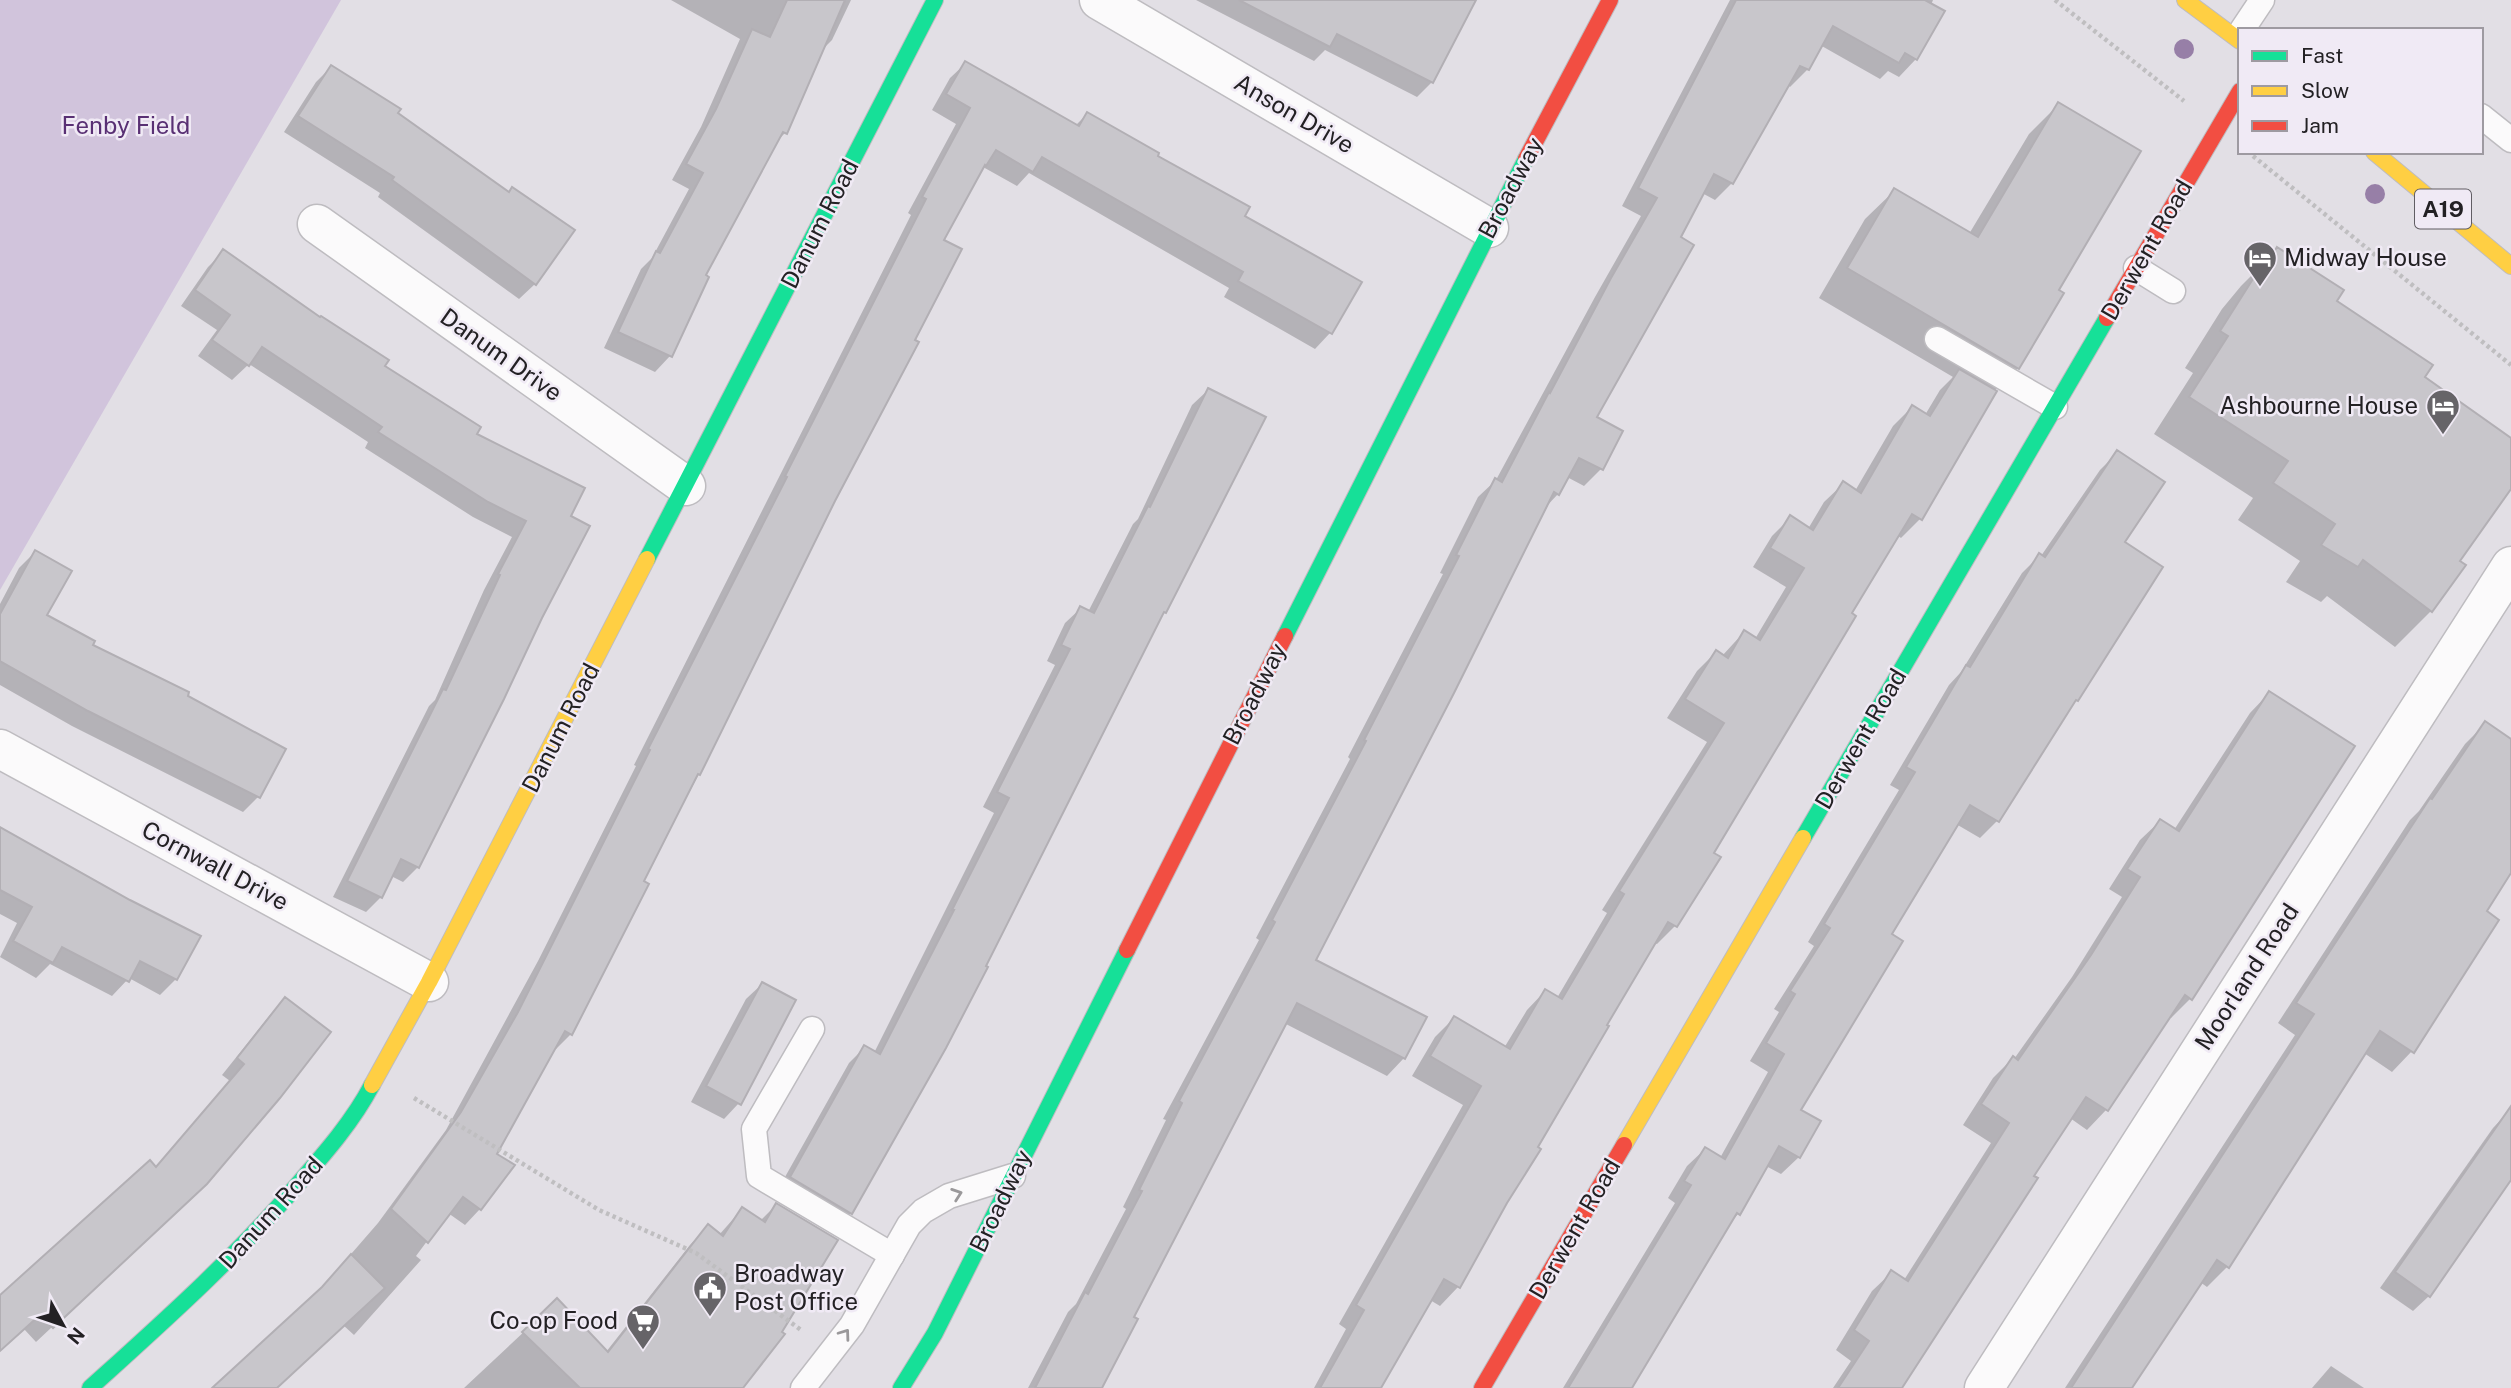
<svg xmlns="http://www.w3.org/2000/svg" width="2511" height="1388" font-family="'Public Sans',sans-serif">
<rect width="100%" height="100%" fill="#e2dfe5"/>
<path fill="#d1c4dc" d="M0 0H341L0 590Z"/>
<g fill="#0003">
<path d="M671 0H851L832 40 821 51 785 133 776 142 704 276 707 277 670 356 655 372 604 348 641 269 652 258 689 189 672 180 701 127 740 39Z"/>
<path d="M1196 0H1474L1432 82 1417 97 1325 50 1314 61Z"/>
<path d="M1730 0H1933L1931 5 1943 12 1916 59 1899 77 1888 71 1880 79 1820 45 1808 69 1790 87 1788 85 1732 183 1715 200 1702 193 1595 418 1621 431 1601 469 1584 486 1567 477 1558 494 1544 509 1313 961 1404 1058 1387 1076 1284 1023 1131 1318 1099 1388H1028L1068 1312 1076 1304 1126 1209 1123 1207 1166 1120 1163 1119 1259 940 1256 938 1350 759 1348 757 1443 574 1440 573 1478 497 1496 480 1595 297 1641 216 1622 206Z"/>
<path d="M966 63 1075 126 1087 114 1155 156 1243 216 1359 283 1330 333 1315 349 1224 297 1229 288 1029 173 1017 186 983 167 941 241 833 500 699 774 641 882 571 1034 556 1049 553 1048 495 1154 480 1209 465 1225 448 1213 416 1256 421 1260 354 1335 343 1325 275 1388H216L312 1299 378 1223 446 1130 538 961 636 766 634 765 911 215 908 213 956 124 932 110 950 78Z"/>
<path d="M331 67 396 114 535 284 519 299 378 197 380 193 284 132 316 82Z"/>
<path d="M2058 105 2056 291 2018 368 1994 391 1920 519 1901 538 1897 535 1849 614 1712 854 1675 926 1657 944 1654 943 1458 1287 1440 1306 1430 1300 1379 1388H1314L1346 1329 1339 1324 1463 1105 1412 1076 1435 1037 1454 1018 1504 1048 1527 1010 1545 991 1557 998 1607 913 1602 910 1707 742 1667 718 1697 671 1716 652 1722 656 1744 632 1755 639 1786 587 1753 567 1772 536 1790 518 1808 529 1824 502 1843 484 1855 491 1893 426 1912 407 1925 415 1940 390 1953 377 1819 298 1865 219 1895 190 1969 234 2029 134Z"/>
<path d="M2277 250 2423 377 2511 440V486L2458 561 2431 611 2395 647 2327 596 2321 602 2286 582 2300 561 2238 520 2253 498 2154 434 2193 373 2185 368 2222 309 2241 286Z"/>
<path d="M223 252 474 435 582 489 418 867 403 882 391 876 381 897 366 912 333 897 429 706 435 700 484 590 512 537 473 517 365 448 368 442 249 364 232 380 198 356 217 330 181 306 208 267Z"/>
<path d="M1208 390 1160 616 851 1213 835 1229 776 1193 849 1063 865 1047 874 1053 994 813 983 807 1055 665 1047 661 1065 623 1081 608 1088 612 1133 524 1138 519 1192 405Z"/>
<path d="M2118 452 2122 542 2077 700 2068 709 1997 821 1980 838 1956 824 1889 935 1799 1110V1157L1781 1174 1766 1166 1738 1214 1729 1224 1627 1388H1563L1675 1203 1668 1198 1687 1166 1705 1149 1720 1158 1768 1072 1750 1061 1779 1012 1774 1009 1814 946 1808 942 1899 790 1890 785 1949 685 1961 672 2022 573 2040 555 2041 556 2100 470Z"/>
<path d="M35 552 45 615 90 646 185 696 258 797 243 812 72 726 0 685V604L19 568Z"/>
<path d="M2269 693 2190 999 2171 1018 2169 1017 2106 1110 2087 1130 2070 1118 1900 1388H1833L1851 1361 1836 1350 1872 1291 1892 1272 1904 1280 1991 1143 1963 1125 1993 1078 2013 1058 2014 1059 2072 977 2122 897 2109 889 2140 840 2160 821 2174 830 2250 713Z"/>
<path d="M2485 724 2511 741V870L2484 912 2412 1051 2392 1072 2364 1053 2227 1267 2207 1287 2200 1282 2130 1388H2065L2295 1035 2278 1023 2410 820 2419 811 2465 744Z"/>
<path d="M0 831 176 979 160 995 129 978 112 996 50 964 36 978 0 957 17 923 0 914Z"/>
<path d="M762 984 739 1103 724 1119 691 1102 746 999Z"/>
<path d="M285 999 188 1200 36 1342 24 1329 0 1350V1298L155 1168 230 1081 222 1075 270 1015Z"/>
<path d="M2508 1112 2511 1114V1177L2429 1296 2413 1311 2380 1288 2493 1128Z"/>
<path d="M776 1205 729 1388H464L557 1301 606 1352 690 1245 708 1226 719 1235 742 1209 760 1221Z"/>
<path d="M2331 1366 2364 1388H2312Z"/>
</g>
<g fill="#c8c6cb" stroke="#b2afb4" stroke-width="2">
<path d="M787 0H845L787 134 783 132 706 275 709 277 672 357 618 332 656 251 660 253 703 173 686 164 716 109 752 29 770 37Z"/>
<path d="M1239 0H1476L1433 83 1337 34 1330 47Z"/>
<path d="M1736 0H1925L1945 11 1917 60 1905 53 1899 63 1833 26 1809 70 1800 66 1733 184 1714 174 1681 237 1694 245 1597 417 1623 431 1603 470 1579 458 1559 495 1554 492 1454 693 1316 960 1427 1017 1405 1059 1297 1003 1134 1317 1138 1319 1102 1388H1035L1085 1292 1088 1294 1142 1191 1139 1190 1182 1103 1179 1101 1275 922 1272 920 1366 741 1364 740 1459 556 1456 555 1495 478 1502 482 1549 392 1550 393 1611 278 1657 198 1638 188Z"/>
<path d="M965 61 1079 126 1087 112 1159 153 1158 156 1250 207 1245 216 1362 282 1332 334 1238 281 1243 272 1042 157 1033 172 996 150 986 166 985 165 944 240 962 249 915 340 919 342 835 501 700 775 698 774 644 881 649 884 572 1035 565 1031 497 1154 515 1165 481 1210 463 1197 428 1243 391 1209 461 1112 518 1012 650 750 648 749 787 477 785 476 926 199 922 197 970 108 946 94Z"/>
<path d="M331 65 401 109 398 113 509 192 512 187 575 230 536 285 392 180 394 177 298 116Z"/>
<path d="M2058 102 2141 151 2059 290 2064 293 2019 369 1847 268 1894 188 1978 237Z"/>
<path d="M2277 247 2344 290 2337 301 2433 365 2425 377 2511 438V489L2460 561 2466 565 2432 612 2363 560 2358 567 2321 545 2335 524 2273 483 2288 461 2189 397 2228 336 2220 331 2258 271 2261 273Z"/>
<path d="M223 249 320 317 321 316 389 360 385 366 481 427 477 434 585 488 571 516 590 526 542 618 504 699 419 868 401 859 382 898 347 881 443 689 446 690 500 575 498 574 526 521 488 502 378 432 382 427 262 347 249 366 212 340 230 315 195 290Z"/>
<path d="M1959 369 1997 391 1922 520 1912 514 1852 613 1856 616 1714 853 1721 857 1677 927 1668 922 1607 1025 1609 1026 1538 1147 1541 1149 1507 1203 1460 1288 1444 1279 1381 1388H1320L1364 1310 1356 1305 1481 1086 1430 1056 1454 1016 1510 1049 1545 989 1562 999 1624 894 1619 891 1724 723 1685 699 1716 650 1728 658 1744 630 1760 640 1804 568 1770 548 1790 515 1813 530 1843 481 1861 493 1912 405 1930 416Z"/>
<path d="M1208 388 1266 417 1166 613 1164 612 986 966 988 967 946 1048 852 1214 790 1177 864 1045 880 1054 954 910H952L1009 798 997 792 1070 649 1061 645 1080 606 1094 613 1148 506 1150 507Z"/>
<path d="M2117 450 2165 482 2125 542 2163 567 2078 701 2076 700 1999 822 1970 805 1892 934 1903 941 1801 1110 1821 1121 1800 1158 1779 1146 1740 1215 1737 1213 1632 1388H1568L1691 1185 1684 1181 1705 1147 1725 1159 1784 1054 1766 1043 1795 994 1790 991 1830 928 1824 924 1915 772 1906 767 1966 665 1970 667 2039 553 2045 557Z"/>
<path d="M35 550 72 571 47 615 95 641 93 645 189 692 188 696 286 749 260 798 88 711 0 661V614Z"/>
<path d="M2269 691 2355 746 2192 1000 2185 995 2108 1111 2086 1097 2034 1176 2038 1178 1902 1388H1838L1869 1341 1854 1330 1891 1270 1908 1281 2009 1123 1981 1104 2013 1056 2018 1060 2091 955 2140 877 2127 869 2160 819 2179 831Z"/>
<path d="M2485 721 2511 739V873L2487 911 2499 920 2414 1053 2380 1031 2229 1268 2217 1260 2132 1388H2071L2314 1014 2296 1003 2430 798 2432 799Z"/>
<path d="M0 827 130 900 201 936 177 980 140 961 129 982 62 947 53 963 13 941 32 907 0 890Z"/>
<path d="M762 982 796 1000 741 1105 706 1086Z"/>
<path d="M285 997 331 1032 280 1098 207 1184 53 1328 40 1315 0 1351V1295L150 1160 156 1167 244 1064 237 1058Z"/>
<path d="M2511 1106V1180L2430 1297 2395 1272Z"/>
<path d="M776 1203 838 1240 782 1332 785 1334 743 1388H580L522 1332 557 1298 608 1352 708 1224 723 1236 742 1207 765 1222Z"/>
<path d="M351 1254 385 1288 277 1388H212L322 1287Z"/>
</g>
<g fill="none" stroke-linecap="round" stroke-linejoin="round">
<g stroke="#bebcc0" stroke-width="27">
<g id="lane">
<path d="M2242 30 2262 0"/>
<path d="M2481 116 2511 140"/>
<path d="M2136 268 2173 291"/>
<path d="M1937 339 2055 407"/>
<path d="M812 1029 754 1129 759 1176 892 1255"/>
<path d="M803 1388 852 1325 909 1225 923 1211 949 1196 1013 1176"/>
</g>
</g>
<g stroke="#bebcc0" stroke-width="41">
<g id="street">
<path d="M1099 0 1489 228"/>
<path d="M317 224 686 486"/>
<path d="M0 749 429 982"/>
<path d="M1984 1388 2511 566"/>
</g>
</g>
<g stroke="#bebcc0" stroke-width="18">
<g id="fast">
<path d="M647 559 935 0"/>
<path d="M1285 636 1526 159"/>
<path d="M1803 838 2107 318"/>
<path d="M90 1388C163 1322 235 1258 299 1183 326 1152 353 1121 372 1085"/>
<path d="M901 1388 935 1333 1127 950"/>
</g>
</g>
<g stroke="#bebcc0" stroke-width="18">
<g id="slow">
<path d="M2185 0 2240 41"/>
<path d="M2374 152 2511 266"/>
<path d="M372 1085 429 982 647 559"/>
<path d="M1624 1145 1803 838"/>
</g>
</g>
<g stroke="#bebcc0" stroke-width="18">
<g id="jam">
<path d="M1526 159 1610 0"/>
<path d="M2107 318 2240 91"/>
<path d="M1127 950 1285 636"/>
<path d="M1482 1388 1624 1145"/>
</g>
</g>
<g stroke="#bfbec0" stroke-width="4.5" stroke-dasharray="3.5 3.5" stroke-linecap="butt">
<path d="M2055 0 2184 101"/>
<path d="M2253 156 2511 365"/>
<path d="M414 1098 599 1210 696 1253 801 1330"/>
</g>
<use href="#lane" stroke="#fbfafb" stroke-width="24"/>
<use href="#street" stroke="#fbfafb" stroke-width="38"/>
<use href="#fast" stroke="#16e098" stroke-width="16"/>
<use href="#slow" stroke="#ffcf43" stroke-width="16"/>
<use href="#jam" stroke="#f24e42" stroke-width="16"/>
</g>
<g fill="#977fa7">
<circle cx="2184" cy="49" r="10"/>
<circle cx="2375" cy="194" r="10"/>
</g>
<defs><path id="oneway-chevron" d="M-2-3.5L2.5 0L-2 3.5" fill="none" stroke-width="1.6" stroke-linecap="round" stroke-linejoin="round" transform="scale(1.75)"/></defs>
<g stroke="#9a989a">
<use href="#oneway-chevron" transform="translate(957 1194) rotate(-19)"/>
<use href="#oneway-chevron" transform="translate(845 1334) rotate(-54)"/>
</g>
<defs>
<g id="hotel-pin" transform="scale(1.75)"><path d="M0 17L-7.5 6A9.5 9.5 0 1 1 7.5 6Z" fill="#666468" stroke="#f0eaf5"/><path d="M-6-4.5h1.5V1H6V5H4.5V3h-9V5H-6ZM-4 0a1.8 1.8 0 1 1 3.6 0ZM.5 0V-2.5h3Q6-2.5 6 0Z" fill="#fff"/></g>
<g id="civic-pin" transform="scale(1.75)"><path d="M0 17L-7.5 6A9.5 9.5 0 1 1 7.5 6Z" fill="#666468" stroke="#f0eaf5"/><path d="M-.6-6.5H3V-4.5H.6V-3L4-1V1h2V6H-6V1h2V-1L-.6-3ZM-1.2 2.5V6h2.4V2.5Z" fill="#fff"/></g>
<g id="supermarket-pin" transform="scale(1.75)"><path d="M0 17L-7.5 6A9.5 9.5 0 1 1 7.5 6Z" fill="#666468" stroke="#f0eaf5"/><path d="M-6-5.5h2.5l.6 2H6L4.5 2H-2.5L-4.4-4H-6ZM-1.5 3.2a1.3 1.3 0 1 0 .1 0ZM3 3.2a1.3 1.3 0 1 0 .1 0Z" fill="#fff"/></g>
</defs>
<g fill-rule="evenodd">
<use href="#hotel-pin" x="2260" y="258"/>
<use href="#hotel-pin" x="2443" y="406"/>
<use href="#civic-pin" x="710" y="1288"/>
<use href="#supermarket-pin" x="643" y="1321"/>
</g>
<g text-anchor="middle" stroke-width="5" stroke-linejoin="round" paint-order="stroke">
<rect fill="#f0eaf5" stroke="#605d63" stroke-width="2" x="2415" y="189.5" width="56" height="39" rx="5"/>
<g font-size="23" font-weight="bold" fill="#232124">
<text x="2443" y="217">A19</text>
</g>
<g font-size="24" fill="#232124" stroke="#f0eaf5">
<text transform="translate(1294 114) rotate(30)" y="8">Anson Drive</text>
<text transform="translate(1511 188) rotate(-62)" y="8">Broadway</text>
<text transform="translate(820 224) rotate(-63)" y="8">Danum Road</text>
<text transform="translate(2147 250) rotate(-60)" y="8">Derwent Road</text>
<text transform="translate(501 355) rotate(35)" y="8">Danum Drive</text>
<text transform="translate(1255 694) rotate(-63)" y="8">Broadway</text>
<text transform="translate(561 728) rotate(-63)" y="8">Danum Road</text>
<text transform="translate(1861 739) rotate(-60)" y="8">Derwent Road</text>
<text transform="translate(215 866) rotate(28)" y="8">Cornwall Drive</text>
<text transform="translate(2247 977) rotate(-57)" y="8">Moorland Road</text>
<text transform="translate(1001 1201) rotate(-64)" y="8">Broadway</text>
<text transform="translate(271 1213) rotate(-48)" y="8">Danum Road</text>
<text transform="translate(1575 1229) rotate(-60)" y="8">Derwent Road</text>
</g>
<g font-size="24" fill="#593074" stroke="#f0eaf5">
<text x="126" y="134">Fenby Field</text>
</g>
<g font-size="24" fill="#232124" stroke="#f0eaf5" text-anchor="start">
<text x="2284" y="266">Midway House</text>
<text x="2418" y="414" text-anchor="end">Ashbourne House</text>
<text x="734" y="1282">Broadway<tspan x="734" dy="28">Post Office</tspan></text>
<text x="618" y="1329" text-anchor="end">Co-op Food</text>
</g>
</g>
<rect x="2238" y="28" width="245" height="126" fill="#f0eaf5" stroke="#9e9aa1" stroke-width="2"/>
<rect x="2252" y="51" width="35" height="10" fill="#16e098" stroke="#9e9aa1" stroke-width="2"/>
<text x="2301" y="63" font-size="21" fill="#232124">Fast</text>
<rect x="2252" y="86" width="35" height="10" fill="#ffcf43" stroke="#9e9aa1" stroke-width="2"/>
<text x="2301" y="98" font-size="21" fill="#232124">Slow</text>
<rect x="2252" y="121" width="35" height="10" fill="#f24e42" stroke="#9e9aa1" stroke-width="2"/>
<text x="2301" y="133" font-size="21" fill="#232124">Jam</text>
<g transform="translate(63 1325) rotate(130)" stroke="#f0eaf5" stroke-width="5" paint-order="stroke">
<path d="M0-5L12 26L0 18L-12 26Z" fill="#232124"/>
<text y="-10" font-size="19" font-weight="bold" text-anchor="middle" fill="#232124">N</text>
</g>
</svg>
